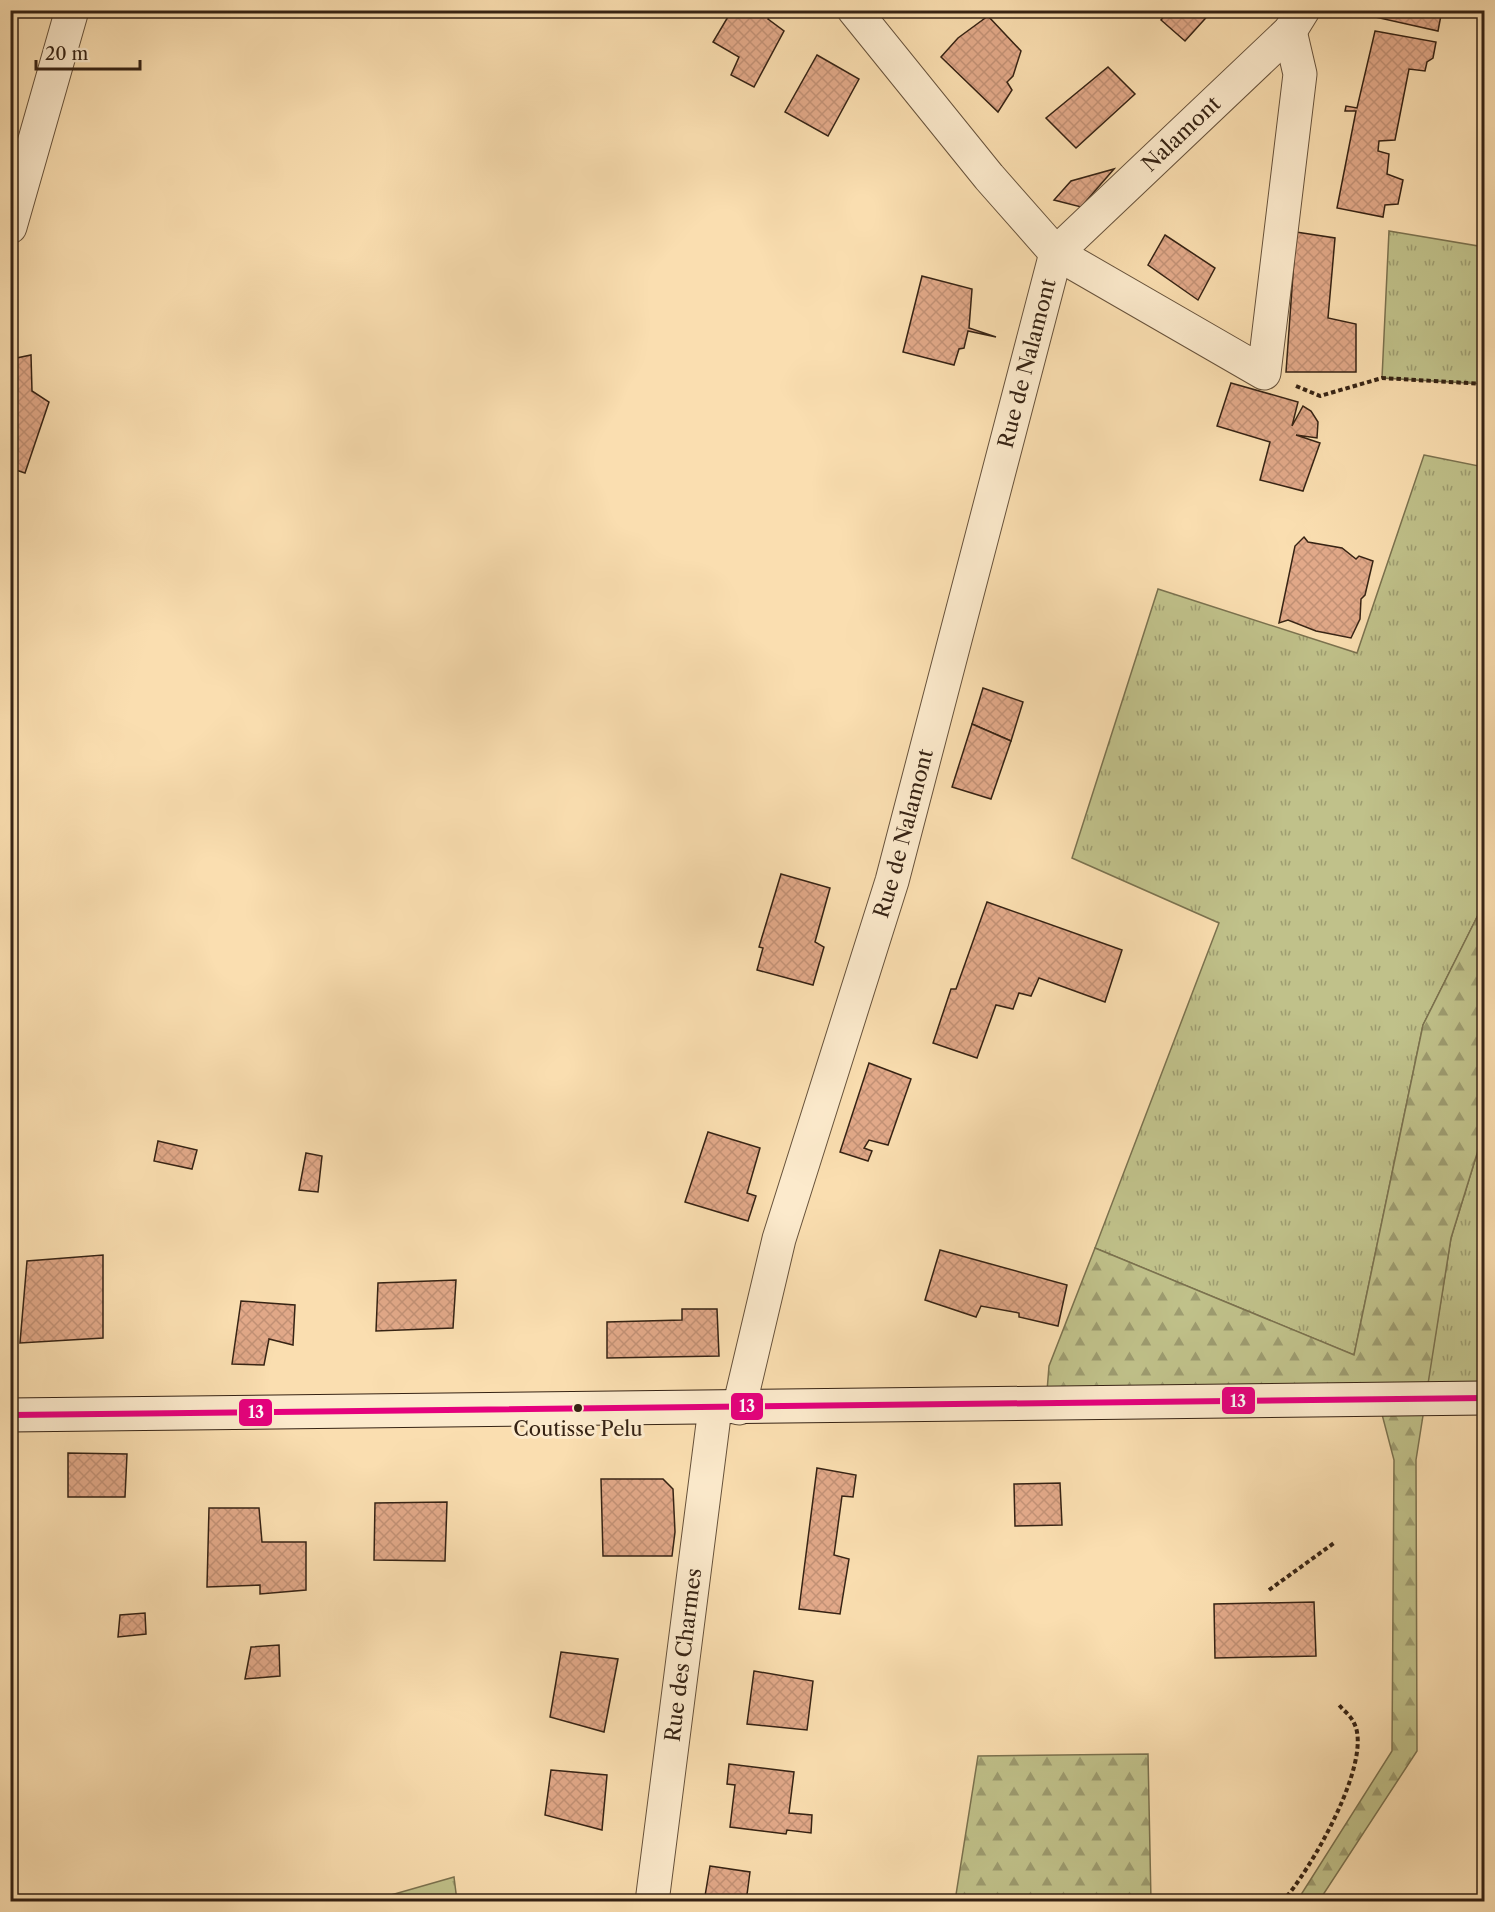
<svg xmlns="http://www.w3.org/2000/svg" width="1495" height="1912" font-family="'Libre Caslon Text',serif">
<defs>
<pattern id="grass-tufts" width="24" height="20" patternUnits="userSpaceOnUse" patternTransform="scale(1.5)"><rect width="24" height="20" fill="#c0c18a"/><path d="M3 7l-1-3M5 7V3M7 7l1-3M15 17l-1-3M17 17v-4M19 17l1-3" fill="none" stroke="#9d9c70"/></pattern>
<pattern id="forest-firs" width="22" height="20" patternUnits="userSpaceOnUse" patternTransform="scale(1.5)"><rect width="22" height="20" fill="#c0c18a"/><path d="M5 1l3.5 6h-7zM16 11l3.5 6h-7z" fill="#9d9c70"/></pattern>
<pattern id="building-cross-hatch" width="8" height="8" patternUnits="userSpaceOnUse" patternTransform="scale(1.5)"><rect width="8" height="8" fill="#e2a989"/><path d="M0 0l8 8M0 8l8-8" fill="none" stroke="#c29175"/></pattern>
</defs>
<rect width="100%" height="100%" fill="#fadeb0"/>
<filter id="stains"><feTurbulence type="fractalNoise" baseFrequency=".00333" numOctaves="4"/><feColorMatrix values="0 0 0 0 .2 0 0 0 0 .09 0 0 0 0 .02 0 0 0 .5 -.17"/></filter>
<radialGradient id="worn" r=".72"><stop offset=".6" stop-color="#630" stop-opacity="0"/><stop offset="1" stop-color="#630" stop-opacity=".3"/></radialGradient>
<g fill="url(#grass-tufts)" stroke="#7b724f" stroke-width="1.5">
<path d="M1389 231 1484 247V384L1382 378Z"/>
<path d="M1424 455 1484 467V903L1423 1025 1354 1355 1095 1248 1219 923 1072 858 1158 589 1357 653Z"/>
<path d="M1484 1131V1398H1425L1451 1238Z"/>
<path d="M454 1877 457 1901H370Z"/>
</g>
<g fill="url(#forest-firs)" stroke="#7b724f" stroke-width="1.5">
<path d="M1484 903V1131L1451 1238 1416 1460 1417 1751 1319 1901H1297L1392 1751 1394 1460 1378 1399 1046 1404 1049 1366 1095 1248 1354 1355 1423 1025Z"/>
<path d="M1148 1754 1151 1901H955L978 1756Z"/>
</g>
<g fill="url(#building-cross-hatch)" stroke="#362314" stroke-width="1.5">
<path d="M732 10H773L768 19 784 31 754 87 731 75 739 57 713 42Z"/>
<path d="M1169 10H1213L1185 41 1161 20Z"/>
<path d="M1376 10H1442L1438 31 1375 17Z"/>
<path d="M988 16 1021 51 1013 76 1007 82 1012 90 998 112 941 57 958 38Z"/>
<path d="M1375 31 1436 42 1433 58 1427 62 1425 71 1409 69 1395 140 1379 141 1378 151 1389 154 1387 174 1403 180 1398 204 1385 205 1383 217 1337 208 1356 111H1345L1346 106 1357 108Z"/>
<path d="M817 55 859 79 828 136 785 112Z"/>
<path d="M1108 67 1135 94 1076 148 1046 118Z"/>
<path d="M1114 169 1081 207 1054 200 1071 181Z"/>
<path d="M1296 232 1335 238 1328 318 1356 324V372H1286Z"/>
<path d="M1165 235 1215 268 1198 300 1148 265Z"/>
<path d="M922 276 972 289 969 328 996 337 968 331 964 348 959 349 954 365 903 352Z"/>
<path d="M31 355 32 391 49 402 25 473 10 468V365L12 359Z"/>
<path d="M1231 383 1298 402 1292 426 1303 406 1311 411 1318 422 1317 438 1296 435 1320 443 1303 491 1260 480 1270 442 1217 426Z"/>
<path d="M1304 537 1308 542 1342 548 1356 559 1359 556 1373 561 1365 595 1361 599 1360 619 1351 638 1316 631 1288 620 1279 623 1295 546Z"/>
<path d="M983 688 1023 702 1011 741 972 724Z"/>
<path d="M972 724 1011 741 991 799 952 787Z"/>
<path d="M781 874 830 888 815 942 824 947 813 985 757 970 763 948 759 947Z"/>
<path d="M987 902 1122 950 1105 1002 1039 978 1031 996 1019 993 1013 1009 996 1005 977 1058 933 1043 951 989H956Z"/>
<path d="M869 1063 911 1079 888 1145 869 1140 864 1148 872 1151 868 1161 840 1152Z"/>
<path d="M708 1132 760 1148 747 1193 756 1196 748 1221 685 1202Z"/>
<path d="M158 1141 197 1150 192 1169 154 1161Z"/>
<path d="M306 1153 322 1156 318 1192 299 1190Z"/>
<path d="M940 1250 1067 1285 1058 1326 1019 1317V1313L981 1306 976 1317 925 1300Z"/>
<path d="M103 1255V1338L20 1343 27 1261Z"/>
<path d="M456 1280 453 1328 376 1331 378 1283Z"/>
<path d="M241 1301 295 1305 293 1345 269 1339 264 1365 232 1364Z"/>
<path d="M682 1309H717L719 1356 607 1358V1322L682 1320Z"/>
<path d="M68 1453 127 1454 125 1497H68Z"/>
<path d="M817 1468 856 1475 853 1497 842 1496 834 1555 849 1559 840 1614 799 1609Z"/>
<path d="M601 1479H663L673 1489 675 1532 672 1556H603Z"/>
<path d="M1060 1483 1062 1525 1015 1526 1014 1484Z"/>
<path d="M447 1502 445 1561 374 1560 375 1503Z"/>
<path d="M209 1508H259L262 1542H306V1590L260 1594V1585L207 1587Z"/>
<path d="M1314 1602 1316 1656 1215 1658 1214 1604Z"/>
<path d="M145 1613 146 1634 118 1637 120 1615Z"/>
<path d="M279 1645 280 1676 245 1679 251 1647Z"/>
<path d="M561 1652 618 1659 604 1732 550 1717Z"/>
<path d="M754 1671 813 1681 807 1730 747 1724Z"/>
<path d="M729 1764 794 1772 789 1813 812 1815 811 1833 787 1830 786 1834 730 1827 735 1785 727 1784Z"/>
<path d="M551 1770 607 1775 602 1830 545 1815Z"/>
<path d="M710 1866 750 1872 746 1902H704Z"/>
</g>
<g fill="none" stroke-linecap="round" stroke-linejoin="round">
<g stroke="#67523b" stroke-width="35">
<g id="street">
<path d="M854 10 989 177 1056 253 1264 373 1300 74 1290 31"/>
<path d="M10 227 72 10"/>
<path id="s1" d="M739 1408 779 1239 892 881 1056 253 1290 31 1303 10"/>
<path id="s2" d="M652 1902 715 1408"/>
</g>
</g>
<g stroke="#362314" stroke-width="35">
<path id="secondary" d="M10 1415 1484 1398"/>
</g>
<g stroke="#362314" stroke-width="4" stroke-dasharray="4.5 3" stroke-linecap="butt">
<path d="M1296 386 1320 396 1382 378 1484 384"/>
<path d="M1269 1590 1334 1543"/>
<path d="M1282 1902C1309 1873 1374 1761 1354 1723 1351 1716 1344 1711 1339 1705"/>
</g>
<use href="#street" stroke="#fceacc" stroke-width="33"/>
<use href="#secondary" stroke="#fceacc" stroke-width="33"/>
<g stroke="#fceacc" stroke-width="10">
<path id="bus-1" d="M10 1415 1484 1398"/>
</g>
<use href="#bus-1" stroke="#e5007d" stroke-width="6"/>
</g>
<circle fill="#362314" stroke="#fceacc" stroke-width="2" cx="578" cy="1408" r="5"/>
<g text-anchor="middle" stroke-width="6" stroke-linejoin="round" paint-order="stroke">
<g font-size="20" fill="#362314" stroke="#fceacc">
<text x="578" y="1436">Coutisse Pelu</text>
</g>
<g font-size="21" fill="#362314" stroke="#fceacc">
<text dy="7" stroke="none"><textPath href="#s1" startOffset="1371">Nalamont</textPath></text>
<text dy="7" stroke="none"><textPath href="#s1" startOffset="1084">Rue de Nalamont</textPath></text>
<text dy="7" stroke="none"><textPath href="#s1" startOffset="598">Rue de Nalamont</textPath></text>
<text dy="7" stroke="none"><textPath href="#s2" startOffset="249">Rue des Charmes</textPath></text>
</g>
</g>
<g stroke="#fceacc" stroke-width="2">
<rect x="1221" y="1386" width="35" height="29" rx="6" fill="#e5007d"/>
<rect x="730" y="1392" width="34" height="29" rx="6" fill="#e5007d"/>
<rect x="238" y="1398" width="35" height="29" rx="6" fill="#e5007d"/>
</g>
<g font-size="16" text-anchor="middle" font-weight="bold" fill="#fff">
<text x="1238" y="1407">13</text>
<text x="747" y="1412">13</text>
<text x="256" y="1418">13</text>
</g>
<rect width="1495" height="1912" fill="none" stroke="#fadeb0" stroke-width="36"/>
<rect x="12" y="12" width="1471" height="1888" fill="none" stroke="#362314" stroke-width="3"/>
<rect x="18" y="18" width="1459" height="1876" fill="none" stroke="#362314" stroke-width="1.5"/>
<path d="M36 60v9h104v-9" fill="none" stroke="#362314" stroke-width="3"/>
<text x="45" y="60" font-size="18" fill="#362314" stroke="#fceacc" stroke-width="4.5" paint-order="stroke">20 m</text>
<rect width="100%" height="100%" filter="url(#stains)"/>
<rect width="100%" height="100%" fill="url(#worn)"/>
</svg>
